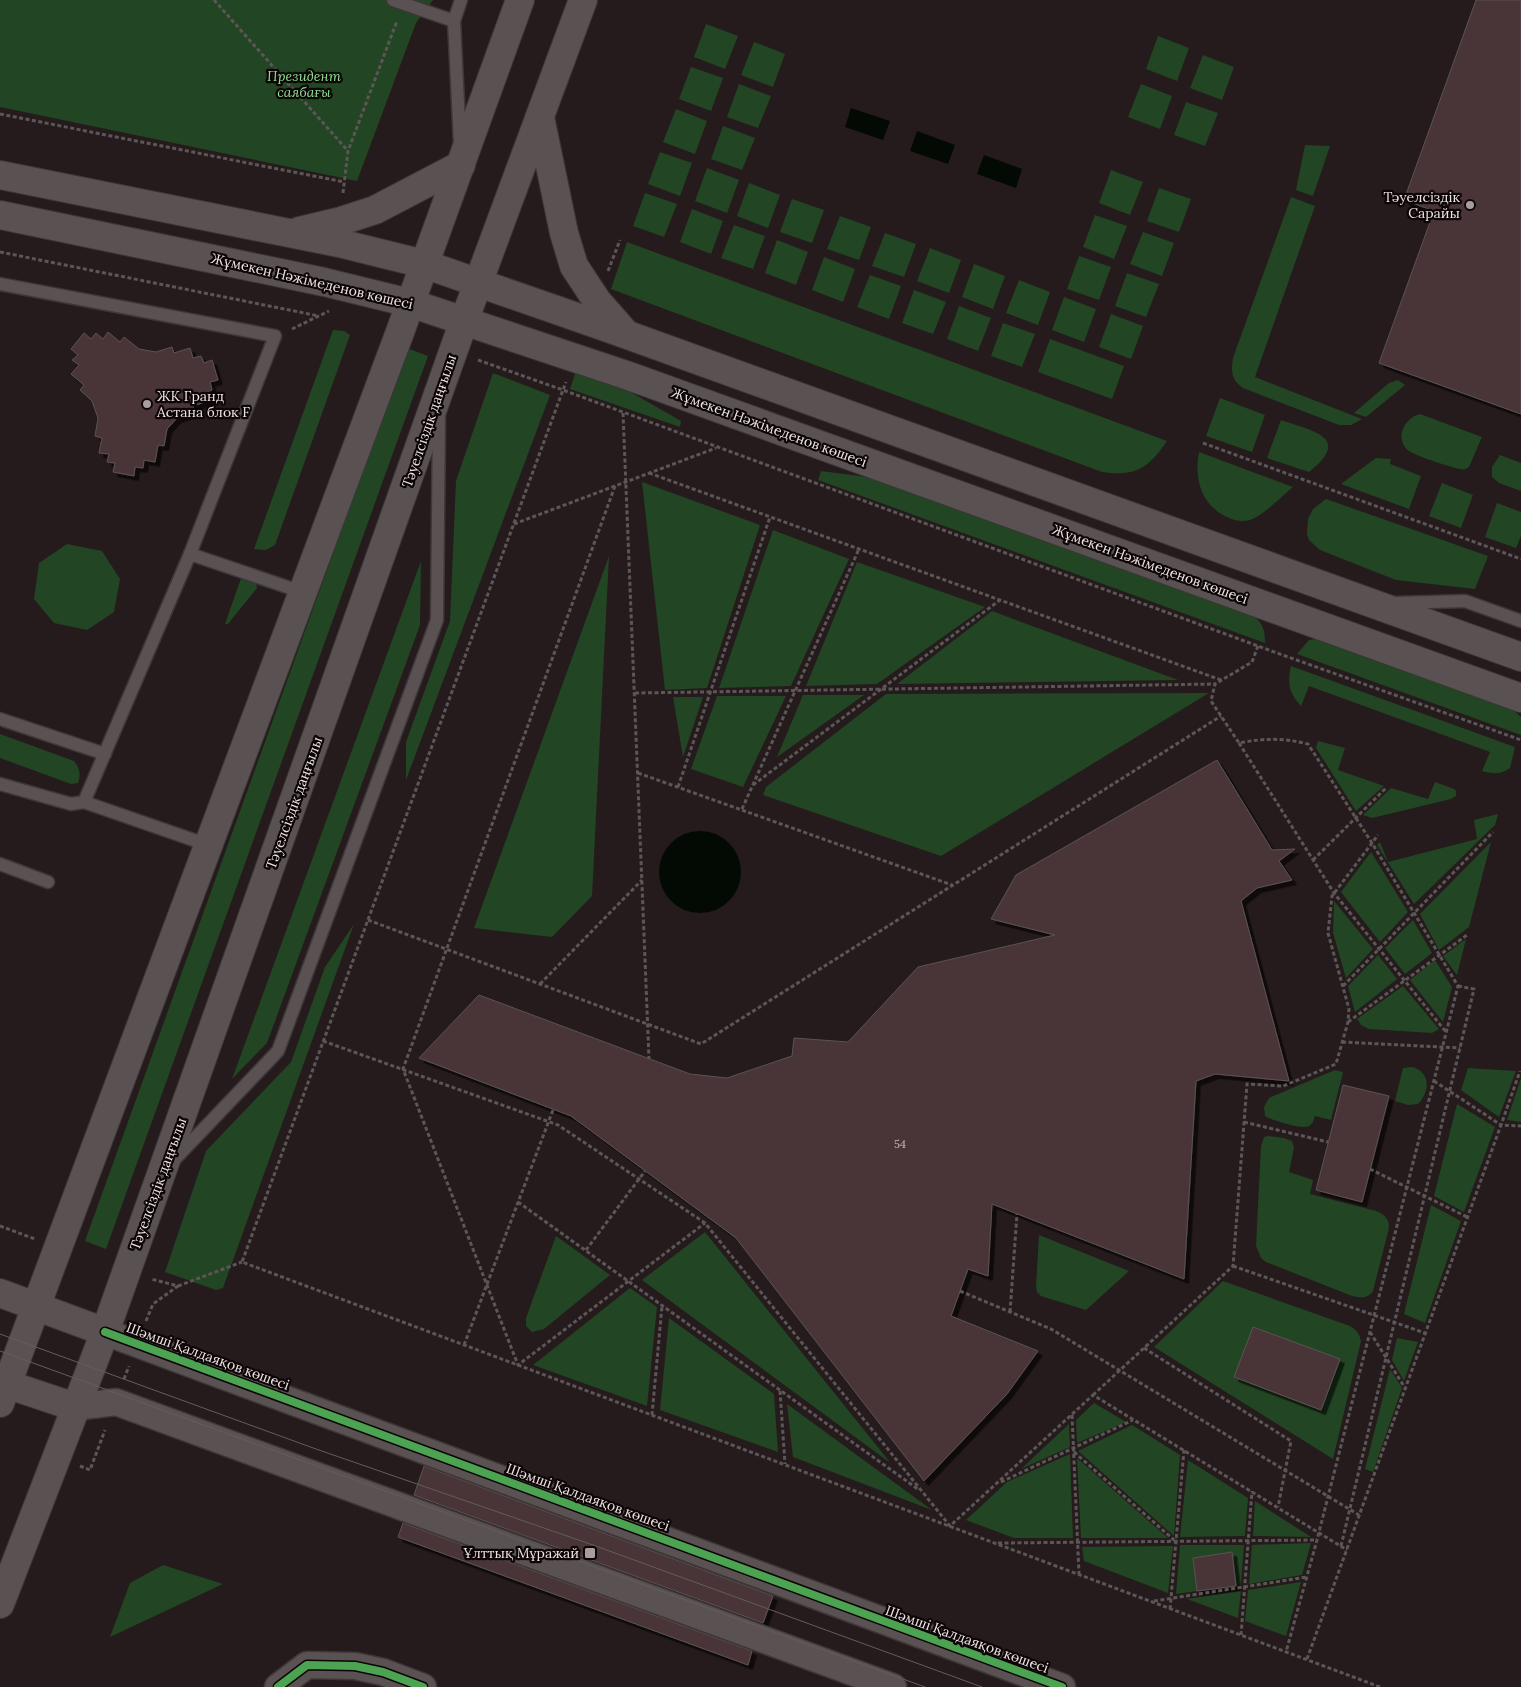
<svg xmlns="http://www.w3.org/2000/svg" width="1521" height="1687" font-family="Lora,serif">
<defs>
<filter id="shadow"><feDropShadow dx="4.5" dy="4.5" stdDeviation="0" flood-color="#0009"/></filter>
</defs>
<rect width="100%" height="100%" fill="#251b1c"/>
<g fill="#224523" fill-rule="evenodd">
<path d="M0 0H433L416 23 357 181 0 107Z"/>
<path d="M706 24 738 36 725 69 694 57Z"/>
<path d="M1158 36 1189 48 1177 81 1146 69Z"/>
<path d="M754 42 785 54 773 87 741 75Z"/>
<path d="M1203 55 1234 67 1222 100 1190 88Z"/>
<path d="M691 67 723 78 711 111 679 99Z"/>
<path d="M739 84 771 96 758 128 727 117Z"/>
<path d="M1141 84 1172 96 1160 129 1128 117Z"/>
<path d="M1186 102 1218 113 1205 146 1174 135Z"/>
<path d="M676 109 707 121 695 154 663 142Z"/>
<path d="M723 126 755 138 742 170 711 159Z"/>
<path d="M1305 145 1330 146 1313 196 1296 190Z"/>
<path d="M660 152 692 163 680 196 648 184Z"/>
<path d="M707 168 739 180 727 213 695 201Z"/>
<path d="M1111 170 1143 182 1130 215 1099 203Z"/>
<path d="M749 183 780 195 768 228 737 216Z"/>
<path d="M1159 188 1191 199 1179 232 1147 221Z"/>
<path d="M645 193 677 204 664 237 633 226Z"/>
<path d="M1291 197 1315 206 1255 377 1362 419 1351 425H1339L1243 388C1231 380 1231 371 1233 358Z"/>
<path d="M792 199 824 210 812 243 780 232Z"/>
<path d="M692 209 723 221 711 254 680 242Z"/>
<path d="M1095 215 1127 226 1114 259 1083 247Z"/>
<path d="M840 216 871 227 859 260 827 249Z"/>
<path d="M734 225 765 236 753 269 721 258Z"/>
<path d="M1143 232 1174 243 1162 276 1130 264Z"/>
<path d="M885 233 916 244 904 277 872 266Z"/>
<path d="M777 240 808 252 796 285 765 273Z"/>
<path d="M627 242 1167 441C1149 468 1135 477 1102 472L611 289Z"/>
<path d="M930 248 961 260 949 293 917 281Z"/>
<path d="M1079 256 1111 267 1099 300 1067 289Z"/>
<path d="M824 257 855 269 843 302 812 290Z"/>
<path d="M974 264 1005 276 993 309 962 297Z"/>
<path d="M1127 273 1159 284 1146 317 1115 306Z"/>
<path d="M870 275 901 286 889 319 857 307Z"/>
<path d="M1019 280 1050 292 1038 325 1006 313Z"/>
<path d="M914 290 946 302 933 334 902 323Z"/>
<path d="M1064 297 1096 309 1084 342 1052 330Z"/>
<path d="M959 306 991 318 978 351 947 339Z"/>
<path d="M1111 314 1143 326 1131 359 1099 347Z"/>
<path d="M1003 323 1035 334 1022 367 991 356Z"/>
<path d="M333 330 344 331 350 335 275 545 266 550 254 549Z"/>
<path d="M1050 339 1124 366 1112 399 1038 372Z"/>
<path d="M407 348 428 356 106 1249 85 1241Z"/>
<path d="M576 371 620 386 681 421 680 427 570 389Z"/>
<path d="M493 373 550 395 406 780V742L450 621 456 481Z"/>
<path d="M1398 380 1405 385 1366 417 1354 413 1389 383Z"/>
<path d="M1220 398 1265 415 1252 452 1206 436Z"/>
<path d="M1420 414 1482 437 1469 467C1465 469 1466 470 1461 469 1453 468 1416 456 1409 451 1394 439 1404 418 1420 414Z"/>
<path d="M1281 420C1312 431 1353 437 1309 472L1267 458Z"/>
<path d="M1199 452 1293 487C1282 496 1264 515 1250 520 1242 522 1235 521 1227 517 1201 505 1194 479 1199 452Z"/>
<path d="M1500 455 1521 463V491L1499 483 1492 477V467Z"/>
<path d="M1376 458 1391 459 1390 464 1421 476 1409 509 1341 484Z"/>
<path d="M821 471 882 479 1250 613C1262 622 1265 628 1265 643L818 480Z"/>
<path d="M642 482 760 525 707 688 665 690Z"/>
<path d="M1442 483 1473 495 1461 528 1429 516Z"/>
<path d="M1326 499 1488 556 1475 589 1396 580 1320 550 1309 540 1307 534 1308 519 1313 509Z"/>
<path d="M1497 503 1521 512V536L1516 548 1485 537Z"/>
<path d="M773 530 849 559 791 686 719 688Z"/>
<path d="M67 544 102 551 120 579 114 612 87 630 54 623 34 599 39 563Z"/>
<path d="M609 556 592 896 552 937 474 928Z"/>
<path d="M421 561 420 625 267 1043 232 1079Z"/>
<path d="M857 562 985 607 877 684 806 686Z"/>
<path d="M247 576 256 583 257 588 228 624H225L241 578Z"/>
<path d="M992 611 1178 680 897 684Z"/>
<path d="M1316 639 1322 640 1513 710 1521 717V735L1297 654 1309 640Z"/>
<path d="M1291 666 1515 747 1510 768C1500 775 1493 774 1482 771L1490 752 1309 686 1301 706C1289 694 1287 682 1291 666Z"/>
<path d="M1209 693 941 856 763 795 766 787 886 694Z"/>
<path d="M803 695H864L777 757Z"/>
<path d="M717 696H786L743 787 691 769Z"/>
<path d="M673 697H703L683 757Z"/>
<path d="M0 734 74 761C80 769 81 774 78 783L71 784 0 758Z"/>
<path d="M1318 741 1345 748 1338 770 1384 786 1356 811 1316 748Z"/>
<path d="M1435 782 1454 789 1456 791V796L1451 799 1372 818 1363 815 1391 788 1428 799Z"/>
<path d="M1498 814 1495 825 1414 904 1377 845 1380 842 1388 862 1477 839 1474 820Z"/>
<path d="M1491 842 1469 927 1439 950 1420 914Z"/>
<path d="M1371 852 1408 912 1380 942 1341 892Z"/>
<path d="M1334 901 1373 949 1346 978 1333 933Z"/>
<path d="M1413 920 1432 953 1405 974 1385 948Z"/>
<path d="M354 924 223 1288 216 1290 165 1272 206 1151 291 1062 325 967Z"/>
<path d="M1466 939 1457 975 1443 956Z"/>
<path d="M1378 955 1397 979 1355 1012 1348 986Z"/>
<path d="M1435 960 1452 987 1443 1022 1410 980Z"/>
<path d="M1403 986 1439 1029 1432 1033 1369 1029 1361 1025 1357 1019Z"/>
<path d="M1412 1067C1431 1072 1430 1092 1418 1104L1408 1105 1395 1101 1403 1068Z"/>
<path d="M1468 1068 1516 1071 1499 1117 1461 1090Z"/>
<path d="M1335 1070 1343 1072 1331 1120 1315 1116C1314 1119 1313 1124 1309 1126 1303 1130 1271 1120 1265 1116L1264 1107 1269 1098Z"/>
<path d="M1521 1078V1122L1507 1120Z"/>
<path d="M1457 1104 1495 1127 1464 1212 1434 1196Z"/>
<path d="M1268 1136 1284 1138 1292 1141 1294 1148 1289 1172 1313 1180 1310 1194 1376 1211C1386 1215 1391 1221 1388 1232L1373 1291C1367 1299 1361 1298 1352 1296L1266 1262 1261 1258 1256 1246 1261 1146 1264 1137Z"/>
<path d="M1431 1205 1461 1221 1425 1323 1404 1314Z"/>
<path d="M705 1232 889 1461V1462L642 1280Z"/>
<path d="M1039 1235 1129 1271 1086 1310 1041 1296 1037 1292 1036 1287Z"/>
<path d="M556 1236 610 1275 544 1329 532 1332 526 1326V1318Z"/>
<path d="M1223 1281 1350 1326C1357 1330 1359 1333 1361 1341L1333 1459 1154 1347ZM1253 1327 1340 1359 1321 1409 1235 1378Z"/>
<path d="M630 1288 657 1307 647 1406 533 1365Z"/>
<path d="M669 1318 774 1394 778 1452 660 1410Z"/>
<path d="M1397 1338 1418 1342 1404 1381 1392 1360Z"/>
<path d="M1390 1369 1402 1388 1373 1472 1365 1469Z"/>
<path d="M1094 1403 1126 1422 1077 1443 1076 1420Z"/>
<path d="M787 1404 932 1510 793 1457Z"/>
<path d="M1069 1424 1070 1447 1021 1469Z"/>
<path d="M1132 1425 1180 1455 1174 1536 1078 1451Z"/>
<path d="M1070 1454 1073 1538H1014L966 1520 1007 1482Z"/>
<path d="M1077 1458 1168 1538H1081Z"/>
<path d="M1188 1460 1248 1498 1245 1536 1180 1537Z"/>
<path d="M1255 1501 1311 1537 1253 1536Z"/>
<path d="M1311 1543 1302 1575 1249 1584 1252 1545Z"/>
<path d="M1180 1545H1244L1241 1585 1236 1586 1232 1552 1193 1558 1197 1591 1176 1594Z"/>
<path d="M1173 1546 1168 1593 1084 1561 1082 1547Z"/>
<path d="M163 1565 223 1584 110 1637 130 1583Z"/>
<path d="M1301 1582 1286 1636 1245 1621 1248 1590Z"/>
<path d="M1241 1591 1238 1618 1187 1599Z"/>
</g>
<g fill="#030a03">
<path d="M851 108 890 121 883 140 845 127Z"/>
<path d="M917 131 955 145 948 164 910 151Z"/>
<path d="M984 155 1022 169 1016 188 977 174Z"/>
<circle cx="700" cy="872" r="41"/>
</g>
<g fill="#493538" stroke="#5b5353" filter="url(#shadow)">
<path d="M1476 0H1521V414L1379 363 1434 211 1404 200Z"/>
<path d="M108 332 120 342 124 337 139 349 156 352 172 347 174 353 190 348 193 358 201 356 204 363 212 360 218 380 210 382 212 390 205 393 208 401 193 406 195 412 177 418 167 429 164 446 158 445 155 462 144 460 143 468 135 467 134 476 113 472 115 463 107 462 109 454 99 453 102 438 95 436 98 418 92 401 80 390 84 385 71 374 79 365 72 360 78 355 71 349 84 333 91 339 96 333 103 339Z"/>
<path d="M1217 760 1272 850 1295 849 1279 861 1292 880 1257 888 1241 901 1289 1081 1215 1074 1196 1081 1184 1279 992 1204 988 1276 968 1269 951 1316 1038 1351 1007 1394 924 1481 736 1238 571 1116 419 1058 479 995 690 1074 727 1078 792 1056 794 1038 848 1042 918 967 1055 935 991 919 1016 875Z"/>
<path d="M1343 1085 1389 1096 1362 1202 1316 1190Z"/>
<path d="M1253 1327 1340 1359 1321 1410 1234 1377Z"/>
<path d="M424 1466 773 1596 763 1623 414 1495Z"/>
<path d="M403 1523 752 1651 748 1665 398 1537Z"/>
<path d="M1232 1552 1236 1586 1197 1591 1193 1558Z"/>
</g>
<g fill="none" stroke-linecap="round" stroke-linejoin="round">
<g stroke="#3e3637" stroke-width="15">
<g id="lane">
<path d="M393 0 454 21 460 144"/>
<path d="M454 21 461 0"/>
<path d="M0 284 275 336 190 554 84 802 208 845"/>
<path d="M190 554 302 592"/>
<path d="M1395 603 1465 601 1521 621"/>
<path d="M0 719 105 754"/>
<path d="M0 784 71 804 84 802"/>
<path d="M0 864 48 882"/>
<path d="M173 1161 278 1051 437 620 439 417"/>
</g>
</g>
<g stroke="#3e3637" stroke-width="29">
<g id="street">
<path d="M105 1332 1062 1687"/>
<path d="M75 1407 116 1402 893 1687"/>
<path d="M278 1687 307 1665 355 1666 383 1672 423 1687"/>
</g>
</g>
<g stroke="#3e3637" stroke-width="30">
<g id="secondary">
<path d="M540 117 564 233 574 266 597 301 626 334"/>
<path d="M0 175 339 243 424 264 611 329 1521 657"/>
<path d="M0 215 324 282 410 303 629 376 1521 698"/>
<path d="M299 231 341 221 375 210 461 165"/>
<path d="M0 1293 105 1332"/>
<path d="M0 1382 75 1407"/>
<path d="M0 1403 400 332 520 0"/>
<path d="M0 1604 105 1332 464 321 583 0"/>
</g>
</g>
<g stroke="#5c5656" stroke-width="3" stroke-dasharray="4 2.5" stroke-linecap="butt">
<path d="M214 0 348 151"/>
<path d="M0 114 344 182"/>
<path d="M343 193 348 151 397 21"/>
<path d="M0 252 319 316"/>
<path d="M608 271 620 240"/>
<path d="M292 329 329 311"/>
<path d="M478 360 563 390 566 382"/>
<path d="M623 413 649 1059"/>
<path d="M1203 443 1521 559"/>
<path d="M649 473 1221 680"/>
<path d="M615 486 403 1069 518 1365 705 1223"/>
<path d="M514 524 716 448"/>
<path d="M1258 646 1252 662 1215 684 1211 701 1239 743C1264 738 1284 738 1308 744L1372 843 1458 986 1317 1540 1286 1652"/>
<path d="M635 693 1215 684"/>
<path d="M1239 743 1334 893 1446 1032"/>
<path d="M638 773 952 885"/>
<path d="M753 785 1000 600"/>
<path d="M678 787 770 517"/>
<path d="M742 809 859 549"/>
<path d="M1313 860 1387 787"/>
<path d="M368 920 701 1044 1221 716"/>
<path d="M540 984 642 880"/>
<path d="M1343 986 1493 832"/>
<path d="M1348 1022 1467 935"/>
<path d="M323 1041 558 1125 705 1223 950 1526 1093 1395 1347 1550"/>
<path d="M1342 1042 1460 1048"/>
<path d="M1434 1081 1501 1125 1520 1071"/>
<path d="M1244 1122 1328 1142"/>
<path d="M1370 1169 1467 1217"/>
<path d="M518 1202 919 1490"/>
<path d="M0 1226 35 1239"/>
<path d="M586 1250 645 1171"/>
<path d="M1233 1266 1425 1333"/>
<path d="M178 1286 242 1262"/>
<path d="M960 1291 1051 1329 1359 1515"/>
<path d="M1010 1312 1017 1214"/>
<path d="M146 1321 153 1304 178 1286 151 1279"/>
<path d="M1370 1332 1405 1388"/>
<path d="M464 1345 553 1110"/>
<path d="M1144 1348 1291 1441 1278 1507"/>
<path d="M124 1379 129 1366"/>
<path d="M780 1391 785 1464"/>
<path d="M1093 1395 1233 1266 1247 1084 1283 1086 1336 1064 1348 1022 1349 1009 1328 933 1332 896 1378 835"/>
<path d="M652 1415 662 1306"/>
<path d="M1072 1415 1079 1574"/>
<path d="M1074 1452 1174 1540"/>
<path d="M80 1466 90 1470 105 1430"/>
<path d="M1001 1482 1133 1420"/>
<path d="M998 1543 1317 1540"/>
<path d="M1341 1546 1474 989 1458 986"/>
<path d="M1154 1601 1307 1577"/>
<path d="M1170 1609 1184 1450"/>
<path d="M1241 1635 1252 1491"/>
<path d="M1307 1659 1501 1125 1521 1126"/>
<path d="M1380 1687 242 1262 563 390 1277 653 1521 740"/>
</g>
<use href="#lane" stroke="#595152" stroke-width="12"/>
<use href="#street" stroke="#595152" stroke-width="26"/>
<use href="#secondary" stroke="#595152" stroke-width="28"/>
<g stroke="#655c5d" stroke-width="1">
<path d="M0 1334 316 1449 593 1545 982 1687"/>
<path d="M0 1351 925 1687"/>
</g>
<g stroke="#0c0506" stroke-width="11">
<g id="cycleway">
<path d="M105 1332 1062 1687"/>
<path d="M278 1687 307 1665 355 1666 383 1672 423 1687"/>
</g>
</g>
<use href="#cycleway" stroke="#4ca352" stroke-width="8"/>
</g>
<g fill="#a99d9e" stroke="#0c0506" stroke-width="2">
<circle cx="1470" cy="205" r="5"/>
<circle cx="147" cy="404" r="5"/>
<rect x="584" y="1547" width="12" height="12" rx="2.5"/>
</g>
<g text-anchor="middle" stroke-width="4.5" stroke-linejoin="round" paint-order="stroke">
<g font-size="11" fill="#c6b8b9">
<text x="900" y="1148">54</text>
</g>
<g font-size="14" font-style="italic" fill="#8fe291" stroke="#0c0506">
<text x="304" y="81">Президент<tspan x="304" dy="16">саябағы</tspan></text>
</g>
<g font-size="14" fill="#f0e3e4" stroke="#0c0506" text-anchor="end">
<text x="1460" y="202">Тәуелсіздік<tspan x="1460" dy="16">Сарайы</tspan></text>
<text x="157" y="401" text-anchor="start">ЖК Гранд<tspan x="157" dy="16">Астана блок F</tspan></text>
<text x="579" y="1558">Ұлттық Мұражай</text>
</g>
<g font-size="14" fill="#f0e3e4" stroke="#0c0506">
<text transform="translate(312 281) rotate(13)" y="5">Жұмекен Нәжімеденов көшесі</text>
<text transform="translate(429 421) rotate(-71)" y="5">Тәуелсіздік даңғылы</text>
<text transform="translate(769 427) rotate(20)" y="5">Жұмекен Нәжімеденов көшесі</text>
<text transform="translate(1150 564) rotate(20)" y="5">Жұмекен Нәжімеденов көшесі</text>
<text transform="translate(294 803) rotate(-70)" y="5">Тәуелсіздік даңғылы</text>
<text transform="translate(158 1184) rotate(-70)" y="5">Тәуелсіздік даңғылы</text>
<text transform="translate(208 1356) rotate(20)" y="5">Шәмші Қалдаяқов көшесі</text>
<text transform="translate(588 1497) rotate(20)" y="5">Шәмші Қалдаяқов көшесі</text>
<text transform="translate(967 1639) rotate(20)" y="5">Шәмші Қалдаяқов көшесі</text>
</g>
</g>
</svg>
